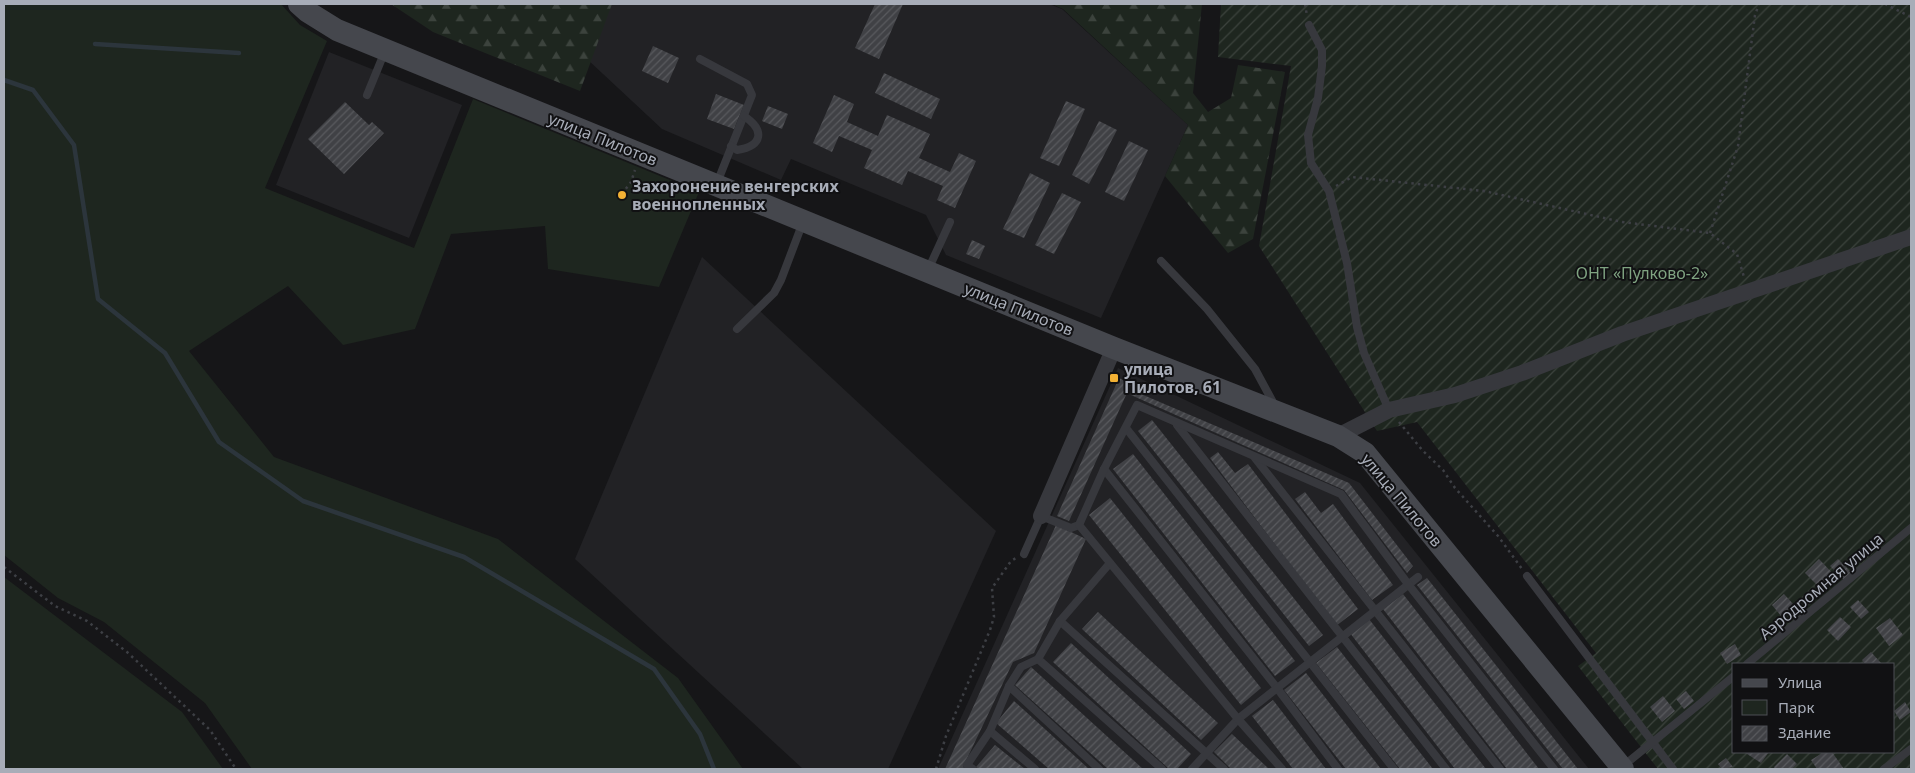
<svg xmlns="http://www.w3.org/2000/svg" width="1915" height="773" font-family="'Noto Sans',sans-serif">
<defs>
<pattern id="forest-firs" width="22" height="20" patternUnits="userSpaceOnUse" patternTransform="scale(1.25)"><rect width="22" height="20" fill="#1e261f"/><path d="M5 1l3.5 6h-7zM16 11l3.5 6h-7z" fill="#3c433d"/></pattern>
<pattern id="garden-furrows" width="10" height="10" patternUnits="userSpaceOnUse" patternTransform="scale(1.25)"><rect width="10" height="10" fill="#1e261f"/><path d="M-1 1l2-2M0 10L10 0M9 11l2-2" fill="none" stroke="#3c433d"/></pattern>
<pattern id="building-hatch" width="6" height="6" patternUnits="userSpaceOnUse" patternTransform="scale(1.25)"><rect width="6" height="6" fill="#404145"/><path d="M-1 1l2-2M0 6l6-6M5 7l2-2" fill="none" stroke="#595a5e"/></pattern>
</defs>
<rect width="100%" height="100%" fill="#161618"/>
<g fill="#222225">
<path d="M528 4H1049L1062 9 1188 125 1101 318 946 255 926 215 791 159 781 180 662 129Z"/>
<path d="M329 52 462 105 409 238 276 185Z"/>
<path d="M702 257 996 531 888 769H803L575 559Z"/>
<path d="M1118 368 1360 483 1589 769H938Z"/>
</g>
<g fill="#1e261f">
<path d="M4 4H281L300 25 327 41 265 188 414 248 473 99 699 192 659 287 548 269 545 226 451 234 415 329 343 345 288 286 189 351 274 457 498 539 678 678 743 769H252L205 703 104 622 58 598 4 555Z"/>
<path d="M4 577 182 712 223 769H4Z"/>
</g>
<g fill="url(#forest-firs)">
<path d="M391 4H612L580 91 433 32Z"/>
<path d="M1052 4H1202L1193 93 1208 112 1231 98 1238 65 1285 72 1253 239 1228 253 1165 176 1188 125 1063 9Z"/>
</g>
<path fill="url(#garden-furrows)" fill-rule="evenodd" d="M1221 4H1911V769H1658L1578 666 1596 653 1417 422 1377 431 1259 246 1291 66 1218 57ZM1734 664H1894V752H1734Z"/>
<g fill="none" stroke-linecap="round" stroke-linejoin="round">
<g stroke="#2c353c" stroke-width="4.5">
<path d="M95 44 239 53"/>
<path d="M4 80 33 90 74 145 98 299 165 353 219 442 303 501 464 557 654 669 700 734 714 769"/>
</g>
</g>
<g fill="url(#building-hatch)">
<path d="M875 4H903L879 59 855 48Z"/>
<path d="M653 46 679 58 668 83 642 71Z"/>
<path d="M884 73 940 99 931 119 875 93Z"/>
<path d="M716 94 744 105 734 129 707 119Z"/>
<path d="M834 95 854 104 847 122 878 136 887 115 930 134 919 158 950 172 959 153 976 161 955 208 937 200 943 186 908 171 902 185 864 168 872 150 839 136 832 152 813 143Z"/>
<path d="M1066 101 1085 109 1059 166 1040 158Z"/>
<path d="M345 102 369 125 372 122 384 133 344 174 308 139Z"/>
<path d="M768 106 788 114 782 129 762 121Z"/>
<path d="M1099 121 1117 130 1089 184 1072 175Z"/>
<path d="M1129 141 1148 150 1124 201 1105 192Z"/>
<path d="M1030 173 1050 183 1024 238 1003 229Z"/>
<path d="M1062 193 1081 202 1054 254 1035 245Z"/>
<path d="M972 240 985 246 979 259 966 254Z"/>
<path d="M1119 378 1131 384 1069 521 1057 516Z"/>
<path d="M1134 391 1349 483 1413 566 1407 573 1344 490 1131 395Z"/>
<path d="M1152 420 1323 635 1309 646 1138 431Z"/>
<path d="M1218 452 1235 473 1248 464 1358 609 1336 626 1210 458Z"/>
<path d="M1133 454 1295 661 1275 676 1113 469Z"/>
<path d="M1305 492 1321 513 1333 504 1393 585 1372 600 1295 499Z"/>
<path d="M1110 498 1261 688 1241 705 1089 515Z"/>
<path d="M1056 525 1086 539 1034 653 1013 662 963 767 966 769H945Z"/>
<path d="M1819 559 1836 577 1823 591 1805 573Z"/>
<path d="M1838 559 1851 572 1844 580 1830 566Z"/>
<path d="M1427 578 1578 769H1563L1417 585Z"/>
<path d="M1403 594 1539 769H1507L1383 609Z"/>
<path d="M1784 594 1794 605 1781 616 1772 605Z"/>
<path d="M1858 600 1869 612 1861 619 1850 607Z"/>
<path d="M1098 612 1218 723 1201 740 1082 629Z"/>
<path d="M1840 617 1851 627 1838 641 1827 630Z"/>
<path d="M1890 618 1903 635 1889 646 1876 628Z"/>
<path d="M1369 619 1486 769H1455L1350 633Z"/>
<path d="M1071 643 1191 754 1177 769H1169L1053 662Z"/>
<path d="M1735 644 1741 655 1727 664 1720 653Z"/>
<path d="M1337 647 1433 769H1400L1316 663Z"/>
<path d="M1871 652 1881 663 1879 664H1865L1862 660Z"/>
<path d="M1031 667 1143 769H1108L1015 685Z"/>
<path d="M1306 673 1381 769H1346L1284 690Z"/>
<path d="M1686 691 1694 701 1684 709 1676 699Z"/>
<path d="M1663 696 1675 711 1662 722 1650 707Z"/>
<path d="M1273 700 1326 769H1293L1252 716Z"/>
<path d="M1014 701 1089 769H1049L996 723Z"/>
<path d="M1905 702 1911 712 1900 720 1894 711Z"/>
<path d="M1232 734 1269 769H1231L1214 752Z"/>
<path d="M995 745 1025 769H979L976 767Z"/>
<path d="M1744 752H1769L1761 763Z"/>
<path d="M1824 752H1832L1844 769H1817L1811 760Z"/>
<path d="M1787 754 1797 764 1792 769H1775L1774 767Z"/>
<path d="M1726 758 1733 767 1722 769 1718 764Z"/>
</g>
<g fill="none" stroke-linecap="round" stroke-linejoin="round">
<g stroke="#3d3f44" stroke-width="2.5" stroke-dasharray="2.5 4" stroke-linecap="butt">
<path d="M1305 4 1307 16"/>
<path d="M1885 4 1911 17"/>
<path d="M1336 186 1352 177 1484 191 1622 222 1710 233 1737 254 1744 277"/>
<path d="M622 194 631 182 635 170"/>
<path d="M1710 233 1738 146 1755 15 1759 4"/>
<path d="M1399 422 1423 451 1443 470 1455 488 1498 536 1522 569"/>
<path d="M4 567 55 606 87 621 127 652 210 730 236 769"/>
<path d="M936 769 946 736 990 630 994 617 992 588 1011 561 1016 558"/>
</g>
<g stroke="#37383d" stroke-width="8">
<path d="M1309 25 1322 50V66L1318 98 1308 135 1311 163 1329 191 1347 263 1357 327 1364 353 1389 410"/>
<path d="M700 59 747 84 752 95 717 183"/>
<path d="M367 95 385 51"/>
<path d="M731 146 737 150C763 146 765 130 744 116"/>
<path d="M1161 261 1207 309 1255 369 1275 406"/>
<path d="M928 270 950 222"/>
<path d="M737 329 774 293 781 280 803 222"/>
<path d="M1177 425 1446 769"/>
<path d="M1126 428 1394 769"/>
<path d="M1255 458 1500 769"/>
<path d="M1104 469 1277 688 1338 769"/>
<path d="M1024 554 1041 516 1071 528 1079 525"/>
<path d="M1527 576 1673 769"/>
<path d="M1060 621 1224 769"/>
<path d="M1038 659 1162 769"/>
<path d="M1747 664 1911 528"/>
<path d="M1009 686 1099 769"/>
<path d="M990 731 1035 769"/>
<path d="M1623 766 1734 676"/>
<path d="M973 769 967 765 990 731 1009 686 1021 667 1038 659 1060 621 1110 563"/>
<path d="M1192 769 1238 719 1418 577"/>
<path d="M1282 769 1238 719 1079 525 1104 469 1137 405 1341 494 1408 584 1554 769"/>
<path d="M1884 769 1911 749"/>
</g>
<g stroke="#37383d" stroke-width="16">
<path d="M1338 436 1389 410 1455 395 1522 373 1622 334 1911 237"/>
<path d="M1041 516 1114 348"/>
</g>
<path stroke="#45474d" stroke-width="22" d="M299 4 308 12 337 30 1114 348 1338 436 1365 453 1623 769"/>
</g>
<g fill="#f2b134" stroke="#111113" stroke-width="2">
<circle cx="622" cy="195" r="5"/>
<rect x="1109" y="373" width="10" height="10" rx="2.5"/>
</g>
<g text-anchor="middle" stroke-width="4" stroke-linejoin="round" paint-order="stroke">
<g font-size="16" fill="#a8adb8" stroke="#111113">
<text transform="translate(603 139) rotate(22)" y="6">улица Пилотов</text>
<text transform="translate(1019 309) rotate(22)" y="6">улица Пилотов</text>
<text transform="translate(1402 500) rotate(50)" y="6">улица Пилотов</text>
<text transform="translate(1821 586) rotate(-40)" y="6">Аэродромная улица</text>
</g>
<g font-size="16" font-weight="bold" fill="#a8adb8" stroke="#111113" text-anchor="start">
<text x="632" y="192">Захоронение венгерских<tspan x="632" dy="18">военнопленных</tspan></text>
<text x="1124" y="375">улица<tspan x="1124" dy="18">Пилотов, 61</tspan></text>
</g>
<g font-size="16" fill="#7fa381" stroke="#111113">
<text x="1642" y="279">ОНТ «Пулково-2»</text>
</g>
</g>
<rect width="1915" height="773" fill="none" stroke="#a8adb8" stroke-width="10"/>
<rect x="1732" y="663" width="162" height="90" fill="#111113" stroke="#4d4f55"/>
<rect x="1742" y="679" width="25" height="8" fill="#45474d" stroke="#4d4f55"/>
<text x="1778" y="688" font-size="15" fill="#a8adb8">Улица</text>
<rect x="1742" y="700" width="25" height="15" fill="#1e261f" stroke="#4d4f55"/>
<text x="1778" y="713" font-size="15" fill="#a8adb8">Парк</text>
<rect x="1742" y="726" width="25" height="15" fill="url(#building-hatch)" stroke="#4d4f55"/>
<text x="1778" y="738" font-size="15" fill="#a8adb8">Здание</text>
</svg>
